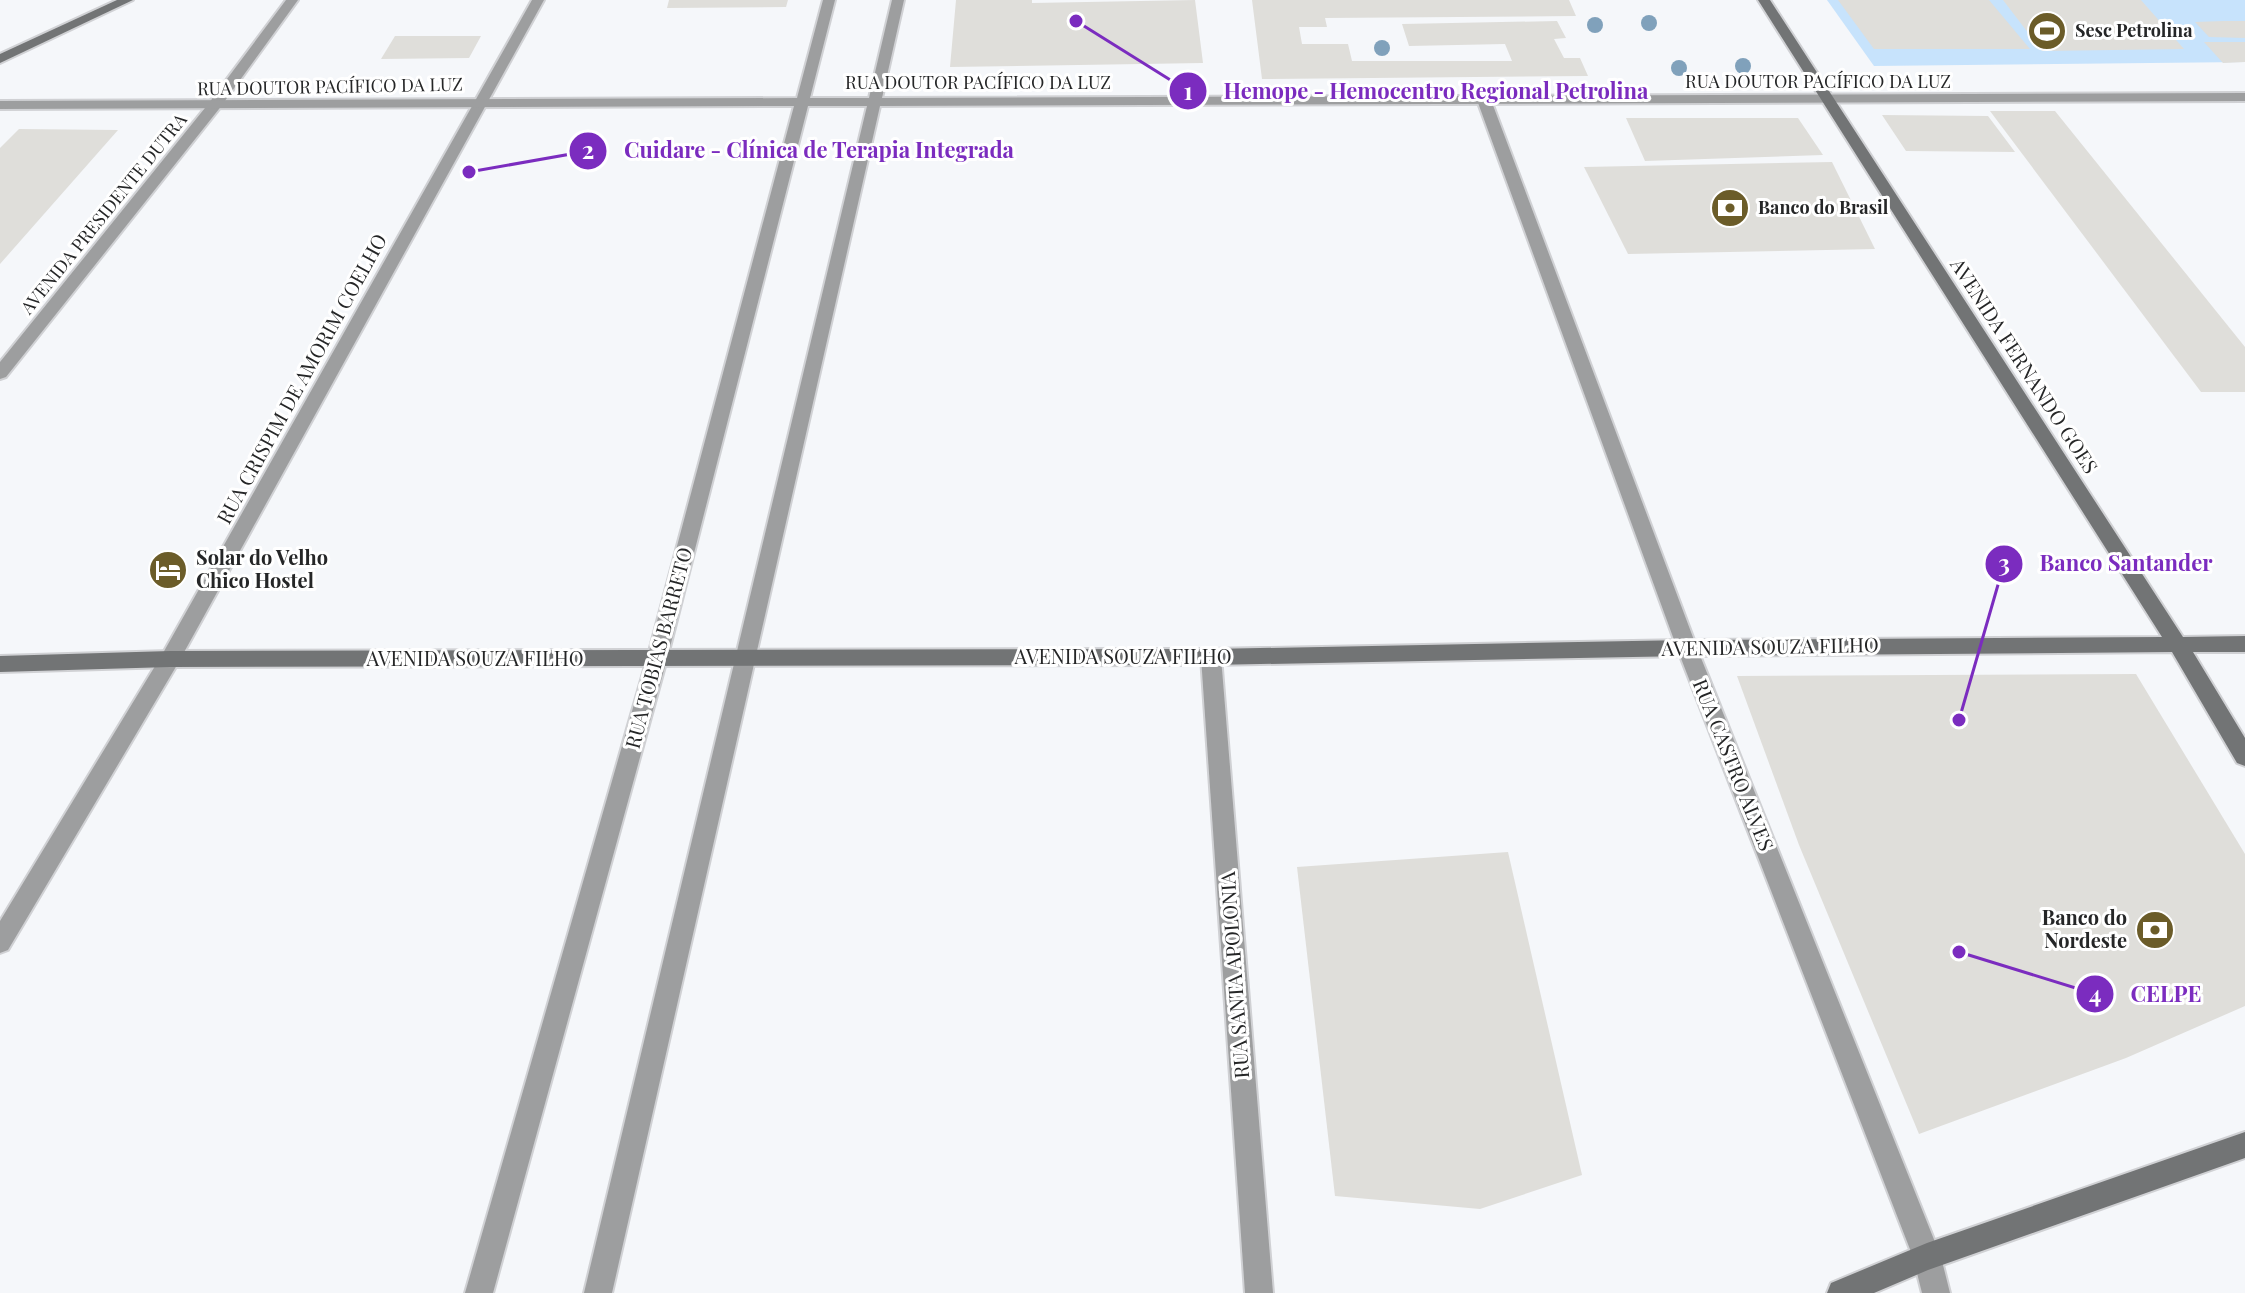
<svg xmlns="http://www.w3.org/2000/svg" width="2245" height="1293" font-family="'Playfair Display',serif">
<rect width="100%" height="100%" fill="#f5f7fa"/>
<path fill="#c7e3fc" d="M1827 0H2245V62L1874 66Z"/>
<g fill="#dfdeda">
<path d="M669 0H788L786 7 667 8Z"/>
<path d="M956 0H1032V3L1195 0 1203 63 950 67Z"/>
<path d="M1252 0H1569L1576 16 1325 18 1327 27H1299L1302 44H1348L1352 61H1512L1505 44 1409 46 1402 24 1557 21 1566 38 1554 39 1564 58H1580L1588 76 1262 79Z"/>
<path d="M1838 0H1989L2030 49H1874Z"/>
<path d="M2003 0H2141L2184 49 2042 51Z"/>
<path d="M2224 21H2245V38L2209 37 2195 22Z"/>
<path d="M395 36H481L469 58 381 59Z"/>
<path d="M2204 42H2245V62L2223 63Z"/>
<path d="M1990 111H2055L2245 347V392H2201Z"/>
<path d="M1882 115 1988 116 2015 152 1906 151Z"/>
<path d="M1626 118H1798L1823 155 1645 161Z"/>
<path d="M19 129 118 130 0 264V148Z"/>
<path d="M1832 162 1875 249 1628 254 1584 167Z"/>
<path d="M2136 674 2245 854V1006L2126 1058 1919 1134 1799 845 1737 676Z"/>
<path d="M1508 852 1582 1175 1480 1209 1335 1196 1297 867Z"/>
</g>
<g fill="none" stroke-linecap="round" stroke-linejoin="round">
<g stroke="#d0d1d4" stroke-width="4">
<g id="minor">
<path d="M286 0H298L219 109 6 377 0 379V362L209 103Z"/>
<path d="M532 0H544L177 665 8 950 0 953V921L163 653Z"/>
<path d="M1479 97 1491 100 1697 648 1941 1257 1950 1293H1922L1913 1257 1677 648 1477 100Z"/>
<path d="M1211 649 1218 651 1221 657 1273 1293H1245L1201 657 1204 651Z"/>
</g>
</g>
<g stroke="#d0d1d4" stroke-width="4">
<path id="tertiary" d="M823 0H835L810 98H869L892 0H904L882 98 2245 93V101L880 106 612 1293H584L867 106H808L667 659 493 1293H465L647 659 794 106 0 109V101L797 98Z"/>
</g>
<g stroke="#d0d1d4" stroke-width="4">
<g id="secondary">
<path d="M117 0H133L0 63V54Z"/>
<path d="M1758 0H1770L2183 637 2245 636V652H2193L2245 738V766L2237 763 2172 652 1687 656 1211 665 170 667 0 672V656L170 651 1211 649 1687 640 2162 637Z"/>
<path d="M2245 1132V1158L1928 1270 1874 1293H1827L1831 1283 1927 1243Z"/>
</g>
</g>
<use href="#minor" fill="#9d9e9f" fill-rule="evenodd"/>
<use href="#tertiary" fill="#9d9e9f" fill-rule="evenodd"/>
<use href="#secondary" fill="#727475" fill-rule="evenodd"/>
</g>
<g fill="#80a1bb">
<circle cx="1649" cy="23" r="8"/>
<circle cx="1595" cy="25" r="8"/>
<circle cx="1382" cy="48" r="8"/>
<circle cx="1743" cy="66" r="8"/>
<circle cx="1679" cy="68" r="8"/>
</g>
<defs>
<g id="stadium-disc" transform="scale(2)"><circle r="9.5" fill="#6b5c29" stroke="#fff"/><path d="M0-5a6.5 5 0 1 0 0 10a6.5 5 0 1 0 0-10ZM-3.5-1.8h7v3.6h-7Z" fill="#fff"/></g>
<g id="bank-disc" transform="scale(2)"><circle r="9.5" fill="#6b5c29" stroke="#fff"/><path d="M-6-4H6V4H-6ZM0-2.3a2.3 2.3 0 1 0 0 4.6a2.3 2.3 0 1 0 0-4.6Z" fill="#fff"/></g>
<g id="hotel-disc" transform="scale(2)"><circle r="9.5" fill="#6b5c29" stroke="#fff"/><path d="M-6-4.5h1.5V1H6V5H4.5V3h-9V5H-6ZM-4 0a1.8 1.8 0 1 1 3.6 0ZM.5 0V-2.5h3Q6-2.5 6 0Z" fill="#fff"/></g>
</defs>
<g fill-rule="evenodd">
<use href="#stadium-disc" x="2047" y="31"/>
<use href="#bank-disc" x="1730" y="208"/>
<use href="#hotel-disc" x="168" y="570"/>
<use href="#bank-disc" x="2155" y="930"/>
</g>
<g text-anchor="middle" stroke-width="6" stroke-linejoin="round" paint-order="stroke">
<g font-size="18" font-weight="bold" fill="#252627" stroke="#fff" text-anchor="start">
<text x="2075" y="37">Sesc Petrolina</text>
<text x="1758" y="214">Banco do Brasil</text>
</g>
<g font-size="18" fill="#252627" stroke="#fff">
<text x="1818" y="88">RUA DOUTOR PACÍFICO DA LUZ</text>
<text x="978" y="89">RUA DOUTOR PACÍFICO DA LUZ</text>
<text transform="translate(330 87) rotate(-1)" y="6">RUA DOUTOR PACÍFICO DA LUZ</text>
<text transform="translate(104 214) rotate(-51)" y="6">AVENIDA PRESIDENTE DUTRA</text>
</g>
<g font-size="20" fill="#252627" stroke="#fff">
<text transform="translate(2024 366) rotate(57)" y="7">AVENIDA FERNANDO GOES</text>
<text transform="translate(302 379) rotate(-61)" y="7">RUA CRISPIM DE AMORIM COELHO</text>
<text transform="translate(1770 647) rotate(-1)" y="7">AVENIDA SOUZA FILHO</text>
<text transform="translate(659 648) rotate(-75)" y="7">RUA TOBIAS BARRETO</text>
<text x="1123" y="664">AVENIDA SOUZA FILHO</text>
<text x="475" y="666">AVENIDA SOUZA FILHO</text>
<text transform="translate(1733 765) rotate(68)" y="7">RUA CASTRO ALVES</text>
<text transform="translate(1235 975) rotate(-94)" y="7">RUA SANTA APOLONIA</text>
</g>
<g font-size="20" font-weight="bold" fill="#252627" stroke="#fff" text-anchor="start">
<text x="196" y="565">Solar do Velho<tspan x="196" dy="23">Chico Hostel</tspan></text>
<text x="2127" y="925" text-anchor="end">Banco do<tspan x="2127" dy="23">Nordeste</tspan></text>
</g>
</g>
<path fill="none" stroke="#7b2cbf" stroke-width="3" d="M1076 21L1188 91M469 172L588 151M1959 720L2004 564M1959 952L2095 994"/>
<g fill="#7b2cbf" stroke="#fff" stroke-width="3">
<circle cx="1076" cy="21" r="8"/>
<circle cx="469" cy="172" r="8"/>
<circle cx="1959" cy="720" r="8"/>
<circle cx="1959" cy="952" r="8"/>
<circle cx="1188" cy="91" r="20"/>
<circle cx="588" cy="151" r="20"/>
<circle cx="2004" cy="564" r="20"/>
<circle cx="2095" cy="994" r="20"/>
</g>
<g font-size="24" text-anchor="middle" font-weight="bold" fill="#fff">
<text x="1188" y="100">1</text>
<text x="588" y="159">2</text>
<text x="2004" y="572">3</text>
<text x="2095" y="1003">4</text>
</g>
<g font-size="22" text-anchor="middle" font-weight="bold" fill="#7b2cbf" stroke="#fff" stroke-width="6" stroke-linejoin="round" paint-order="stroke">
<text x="1436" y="99">Hemope - Hemocentro Regional Petrolina</text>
<text x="819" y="158">Cuidare - Clínica de Terapia Integrada</text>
<text x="2126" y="571">Banco Santander</text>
<text x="2166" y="1002">CELPE</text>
</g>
</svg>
